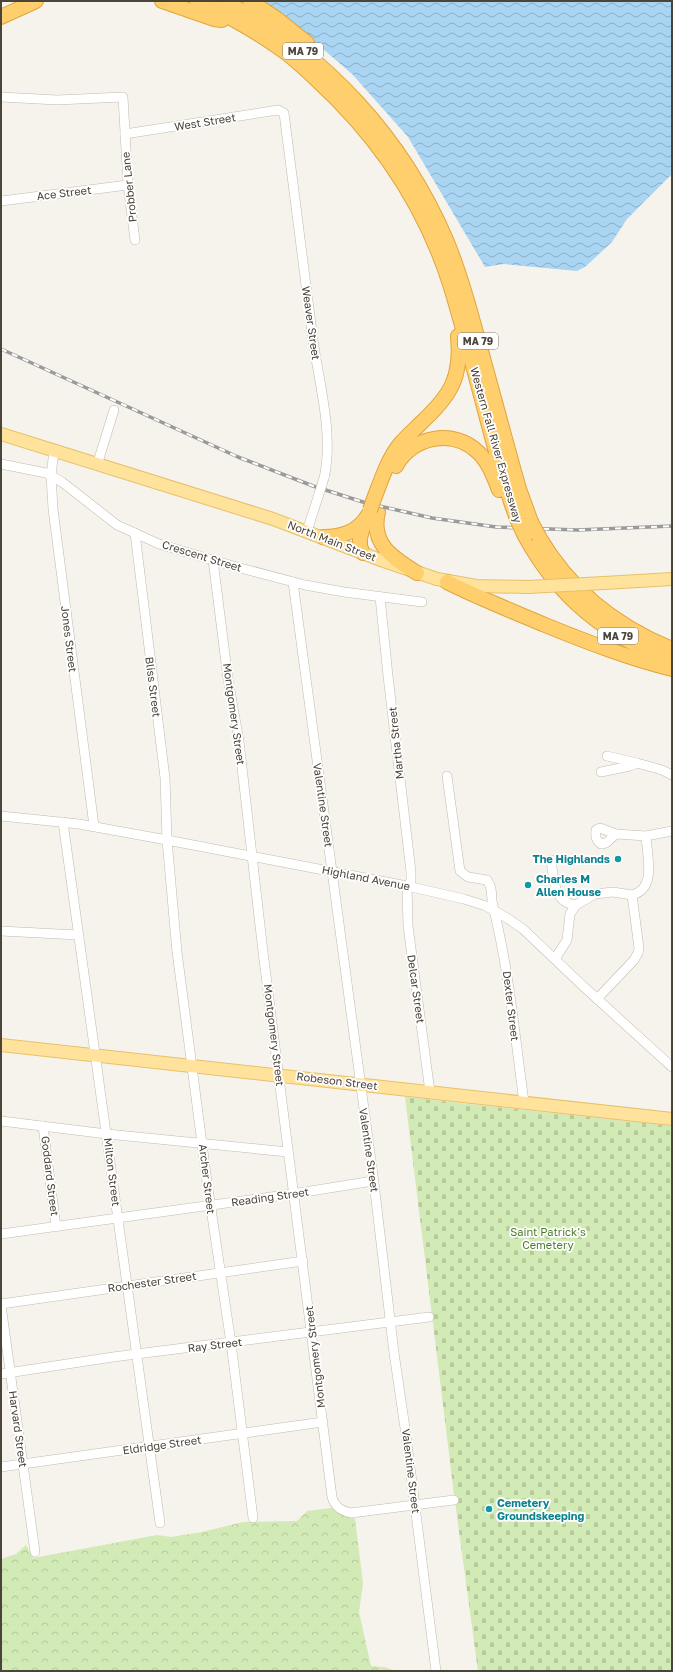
<svg xmlns="http://www.w3.org/2000/svg" width="673" height="1672" font-family="'Golos Text',sans-serif">
<defs>
<pattern id="forest-crowns" width="20" height="18" patternUnits="userSpaceOnUse"><rect width="20" height="18" fill="#d2eab5"/><path d="M2 6a3 3 0 1 1 6 0M12 15a3 3 0 1 1 6 0" fill="none" stroke="#b6ca9c"/></pattern>
<pattern id="cemetery-stones" width="16" height="16" patternUnits="userSpaceOnUse"><rect width="16" height="16" fill="#d2eab5"/><path d="M2 7V4a2 2 0 0 1 4 0v3zM10 15v-3a2 2 0 0 1 4 0v3z" fill="#b6ca9c"/></pattern>
<pattern id="water-waves" width="16" height="10" patternUnits="userSpaceOnUse"><rect width="16" height="10" fill="#a9d4f2"/><path d="M0 5q4-4 8 0t8 0" fill="none" stroke="#8caec5"/></pattern>
</defs>
<rect width="100%" height="100%" fill="#f6f3ec"/>
<path fill="url(#forest-crowns)" d="M331 1508 355 1519 363 1583 359 1612 371 1666 384 1667 396 1671H1V1559L16 1554 26 1545 33 1558 157 1535 171 1537 202 1532 243 1522 297 1521 307 1511Z"/>
<path fill="url(#cemetery-stones)" d="M405 1097 672 1126V1671H478L454 1494Z"/>
<path fill="url(#water-waves)" d="M262 1H672V174L627 219 612 242 585 267 577 271 504 264 485 267 408 137 352 74 308 36Z"/>
<g fill="none" stroke-linecap="round" stroke-linejoin="round">
<g stroke="#c2bbae" stroke-width="10">
<g id="minor">
<path d="M1 97 57 100 123 97 128 185 135 240"/>
<path d="M125 134 278 110 284 113C294 189 303 264 313 340 319 383 334 435 324 478"/>
<path d="M1 201 128 185"/>
<path d="M54 451 51 475 53 509 94 826"/>
<path d="M1 464 46 473 62 482 117 525 159 544 233 566 305 585 344 592 422 602"/>
<path d="M97 465 114 410"/>
<path d="M307 531 319 494"/>
<path d="M135 533 165 778 167 840 177 952 207 1182 231 1343 253 1518"/>
<path d="M213 560 228 679 239 741 263 952 332 1497C335 1507 341 1511 351 1513L454 1500"/>
<path d="M293 582 374 1183 394 1353 405 1428 436 1671"/>
<path d="M380 597 388 676 411 872V881L407 886 408 926 430 1092"/>
<path d="M607 756 637 763"/>
<path d="M601 772 630 766 637 763 662 770 672 775"/>
<path d="M447 776 460 871 468 877 487 880C494 890 490 895 493 906 509 970 515 1037 524 1102"/>
<path d="M1 816 79 824 167 840 407 886 464 899 486 906 507 918 523 929 583 986 672 1067"/>
<path d="M63 822 160 1523"/>
<path d="M600 828 616 834 606 843 601 844C596 840 595 837 596 830Z"/>
<path d="M616 834 646 836 672 831"/>
<path d="M551 860C554 879 553 903 576 905"/>
<path d="M1 931 78 935"/>
<path d="M555 959 567 940 570 914 576 905 595 894 613 892 632 895"/>
<path d="M597 999 634 960 638 953 639 948 632 895C657 889 647 856 646 836"/>
<path d="M1 1121 107 1134 288 1152"/>
<path d="M43 1126 56 1227"/>
<path d="M1 1234 292 1194 373 1181"/>
<path d="M1 1304 303 1261"/>
<path d="M1 1305 35 1552"/>
<path d="M1 1374 113 1357 429 1317"/>
<path d="M1 1467 323 1422"/>
</g>
</g>
<g stroke="#e6c16a" stroke-width="14">
<g id="major">
<path d="M1 434 273 519 378 559 437 579 476 586 528 587"/>
<path d="M604 583 672 579"/>
<path d="M1 1045 672 1119"/>
</g>
</g>
<g stroke="#e0a43c" stroke-width="16">
<g id="highway">
<path d="M162 1 214 19 222 20"/>
<path d="M197 1C225 14 252 29 278 47 292 56 304 68 317 80 379 137 424 203 450 284 466 336 479 389 493 441 501 468 507 495 518 521"/>
<path d="M223 1C325 52 403 138 447 242 460 274 469 307 478 340 492 390 505 440 519 489L531 522"/>
<path d="M250 1 277 19 307 43"/>
<path d="M1 17 36 1"/>
<path d="M396 466C412 436 454 428 479 453 489 463 494 477 499 490"/>
<path d="M375 496C382 478 388 459 400 444 407 436 415 429 422 422 451 395 462 377 458 336"/>
<path d="M378 512C370 544 393 558 417 573"/>
<path d="M525 536C558 597 605 635 670 660"/>
<path d="M323 537C342 537 358 532 368 515"/>
<path d="M539 537C570 590 615 626 672 649"/>
<path d="M363 553C356 542 362 531 366 519"/>
<path d="M447 582C479 598 512 611 545 625 587 642 628 658 672 669"/>
</g>
</g>
<use href="#minor" stroke="#fff" stroke-width="9"/>
<use href="#major" stroke="#ffe39c" stroke-width="12"/>
<use href="#highway" stroke="#ffcf6e" stroke-width="14"/>
<g stroke="#9a9a9a" stroke-width="3.5">
<path id="rail" d="M1 349 238 457 313 486 366 503 432 518 496 527 578 530 672 526"/>
</g>
<use href="#rail" stroke="#fff" stroke-width="2" stroke-dasharray="6" stroke-linecap="butt"/>
<g stroke="#c2bbae" stroke-width="10" stroke-linecap="butt">
<path id="minor-bridge" d="M319 494 324 478"/>
</g>
<g stroke="#e6c16a" stroke-width="14" stroke-linecap="butt">
<path id="major-bridge" d="M528 587 604 583"/>
</g>
<g stroke="#e0a43c" stroke-width="16" stroke-linecap="butt">
<g id="highway-bridge">
<path d="M370 510 375 496"/>
<path d="M518 521 525 536"/>
<path d="M531 522 539 537"/>
</g>
</g>
<use href="#minor-bridge" stroke="#fff" stroke-width="9"/>
<use href="#major-bridge" stroke="#ffe39c" stroke-width="12"/>
<use href="#highway-bridge" stroke="#ffcf6e" stroke-width="14"/>
</g>
<g fill="#0f9aa8" stroke="#fff" stroke-width="1.5">
<circle cx="618" cy="859" r="4"/>
<circle cx="528" cy="885" r="4"/>
<circle cx="489" cy="1509" r="4"/>
</g>
<g text-anchor="middle" stroke-width="3.5" stroke-linejoin="round" paint-order="stroke">
<g fill="#fff" stroke="#817c74" stroke-width="1">
<rect x="283" y="43" width="40" height="16" rx="3"/>
<rect x="458" y="333" width="40" height="16" rx="3"/>
<rect x="598" y="628" width="40" height="16" rx="3"/>
</g>
<g font-size="10" font-weight="bold" fill="#4b4439">
<text x="303" y="55">MA 79</text>
<text x="478" y="345">MA 79</text>
<text x="618" y="640">MA 79</text>
</g>
<g font-size="11" fill="#4b4439" stroke="#fff">
<text transform="translate(205 122) rotate(-9)" y="4">West Street</text>
<text transform="translate(129 187) rotate(-96)" y="4">Probber Lane</text>
<text transform="translate(64 193) rotate(-7)" y="4">Ace Street</text>
<text transform="translate(311 323) rotate(82)" y="4">Weaver Street</text>
<text transform="translate(496 445) rotate(74)" y="4">Western Fall River Expressway</text>
<text transform="translate(332 541) rotate(21)" y="4">North Main Street</text>
<text transform="translate(202 556) rotate(17)" y="4">Crescent Street</text>
<text transform="translate(69 639) rotate(83)" y="4">Jones Street</text>
<text transform="translate(153 687) rotate(83)" y="4">Bliss Street</text>
<text transform="translate(234 714) rotate(82)" y="4">Montgomery Street</text>
<text transform="translate(396 743) rotate(-96)" y="4">Martha Street</text>
<text transform="translate(323 805) rotate(82)" y="4">Valentine Street</text>
<text transform="translate(366 878) rotate(11)" y="4">Highland Avenue</text>
<text transform="translate(416 989) rotate(82)" y="4">Delcar Street</text>
<text transform="translate(511 1006) rotate(83)" y="4">Dexter Street</text>
<text transform="translate(274 1035) rotate(83)" y="4">Montgomery Street</text>
<text transform="translate(337 1081) rotate(7)" y="4">Robeson Street</text>
<text transform="translate(369 1150) rotate(82)" y="4">Valentine Street</text>
<text transform="translate(112 1172) rotate(83)" y="4">Milton Street</text>
<text transform="translate(50 1176) rotate(83)" y="4">Goddard Street</text>
<text transform="translate(207 1179) rotate(83)" y="4">Archer Street</text>
<text transform="translate(270 1197) rotate(-8)" y="4">Reading Street</text>
<text transform="translate(152 1282) rotate(-8)" y="4">Rochester Street</text>
<text transform="translate(215 1345) rotate(-7)" y="4">Ray Street</text>
<text transform="translate(315 1357) rotate(-97)" y="4">Montgomery Street</text>
<text transform="translate(18 1429) rotate(82)" y="4">Harvard Street</text>
<text transform="translate(162 1445) rotate(-8)" y="4">Eldridge Street</text>
<text transform="translate(411 1471) rotate(83)" y="4">Valentine Street</text>
</g>
<g font-size="11" font-weight="bold" fill="#0d838f" stroke="#fff" text-anchor="start">
<text x="610" y="863" text-anchor="end">The Highlands</text>
<text x="536" y="883">Charles M<tspan x="536" dy="13">Allen House</tspan></text>
<text x="497" y="1507">Cemetery<tspan x="497" dy="13">Groundskeeping</tspan></text>
</g>
<g font-size="11" fill="#4a7f2a" stroke="#fff">
<text x="548" y="1236">Saint Patrick's<tspan x="548" dy="13">Cemetery</tspan></text>
</g>
</g>
<rect width="673" height="1672" fill="none" stroke="#4b4439" stroke-width="4"/>
</svg>
